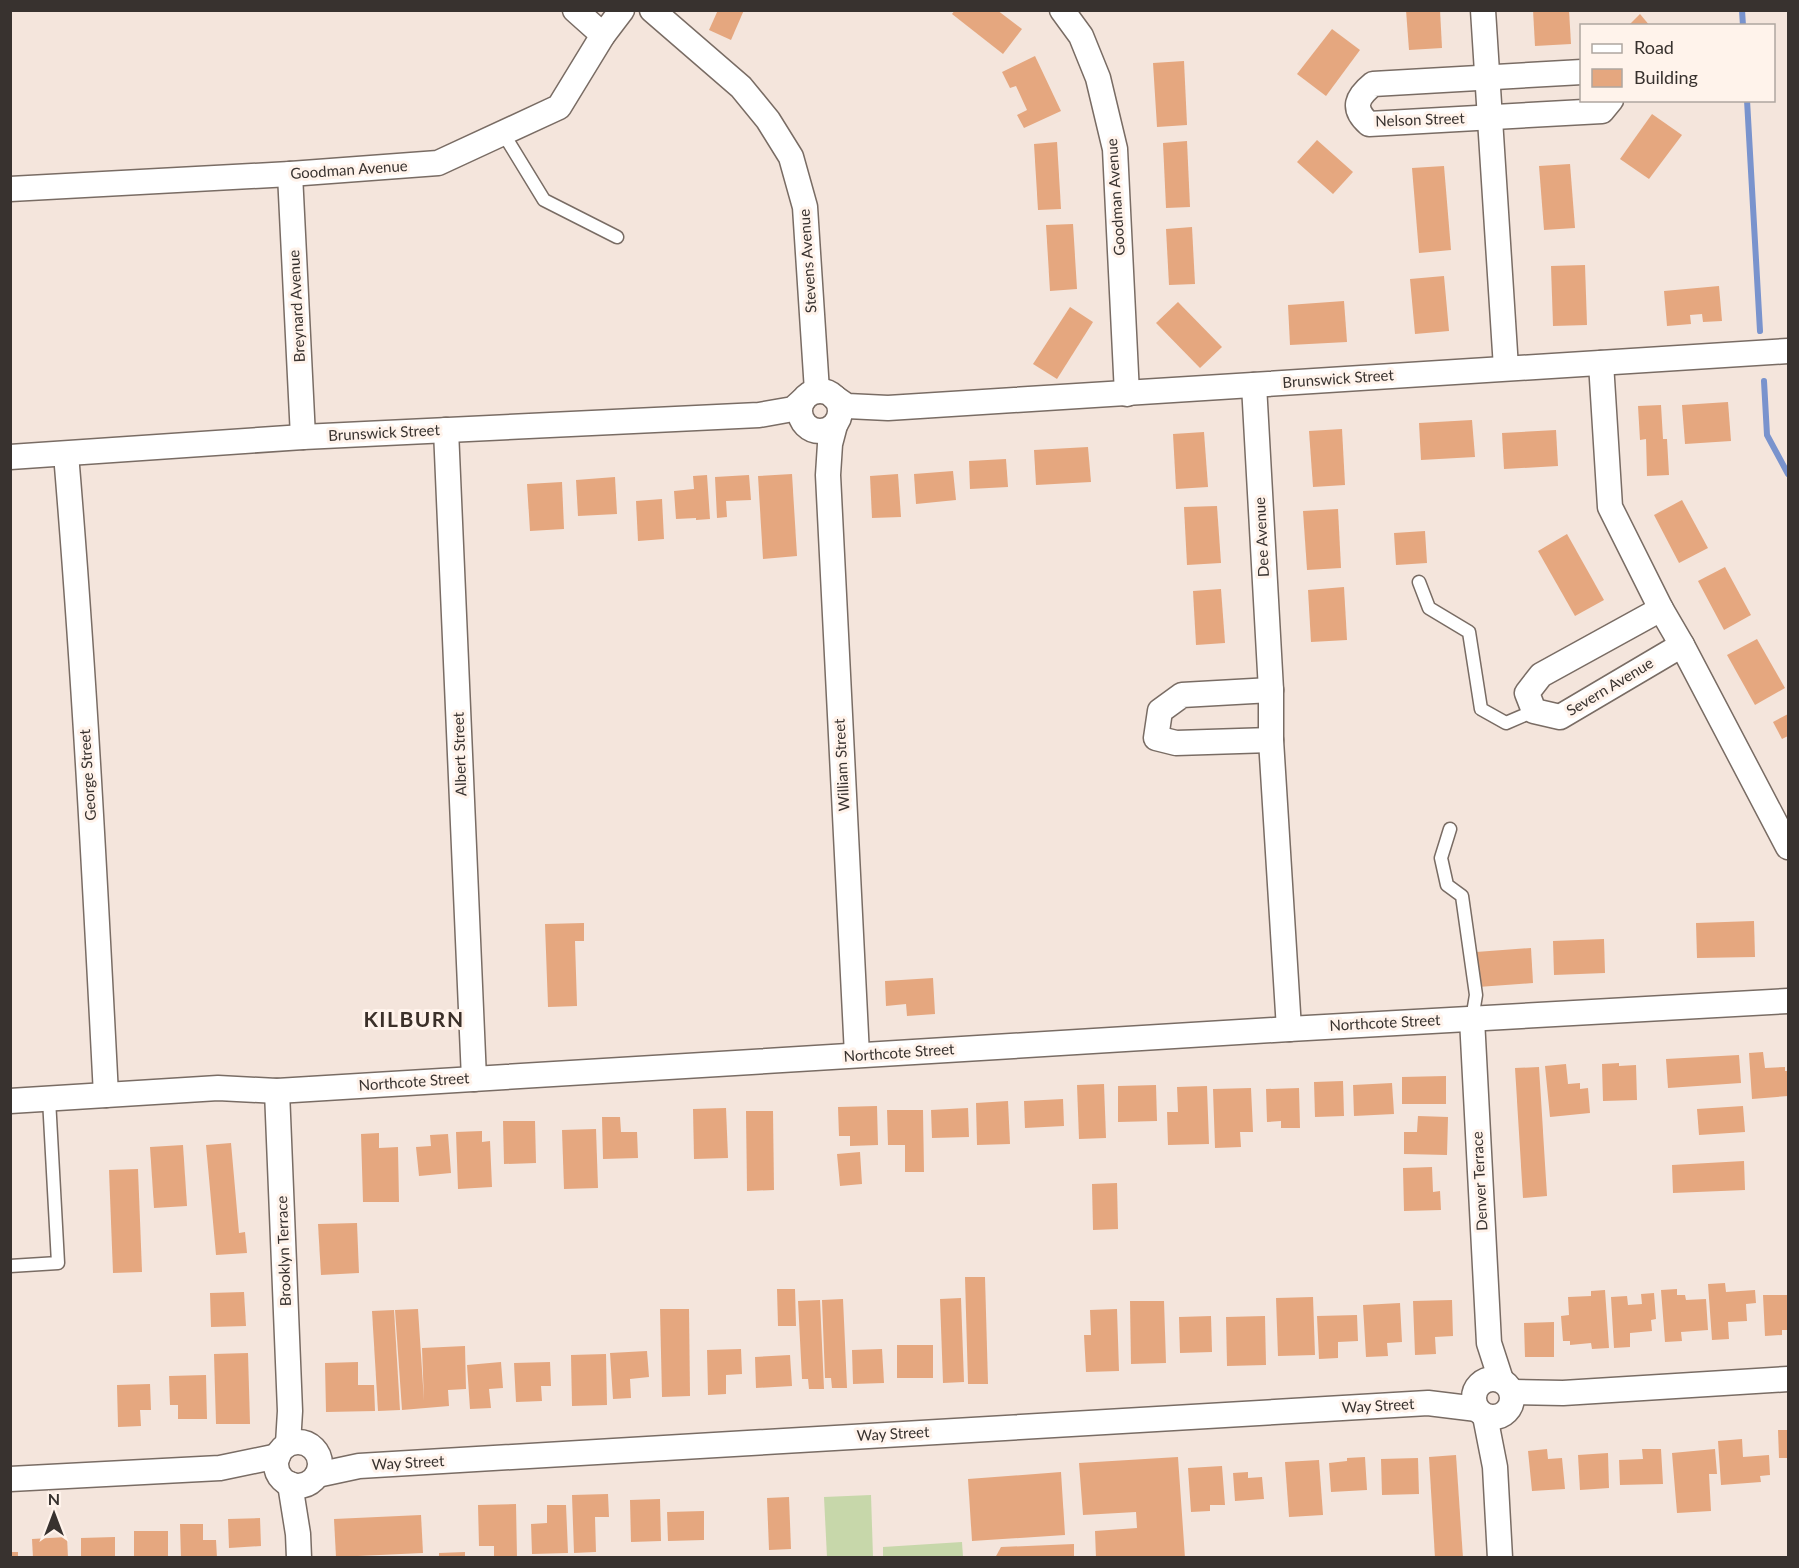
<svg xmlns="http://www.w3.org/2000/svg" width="1799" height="1568" font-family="Lato,sans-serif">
<rect width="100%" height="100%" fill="#f4e5dc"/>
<g fill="#c7d7aa">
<path d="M871 1495 873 1557H827L824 1497Z"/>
<path d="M962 1542 963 1557H883V1547Z"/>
</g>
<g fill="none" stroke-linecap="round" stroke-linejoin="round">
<g stroke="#7993cd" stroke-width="6">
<path d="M1742 10 1743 26"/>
<path d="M1747 100 1760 331"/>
<path d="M1764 381 1767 435 1788 474"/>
</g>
</g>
<g fill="#e5a77f">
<path d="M718 10H744L731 40 709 30Z"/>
<path d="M955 10H997L1022 29 1003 54 952 14Z"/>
<path d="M1406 10H1440L1442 48 1409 50Z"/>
<path d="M1533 10H1569L1571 44 1535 46Z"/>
<path d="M1640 14 1650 26H1628Z"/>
<path d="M1332 29 1360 50 1326 96 1297 74Z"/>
<path d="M1035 56 1061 111 1024 128 1017 115 1027 110 1016 86 1010 88 1002 72Z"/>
<path d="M1184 61 1187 125 1157 127 1153 63Z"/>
<path d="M1652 114 1682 135 1649 179 1620 159Z"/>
<path d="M1317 140 1353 172 1333 194 1297 162Z"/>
<path d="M1187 141 1190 207 1166 208 1163 143Z"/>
<path d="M1057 142 1061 209 1038 210 1034 144Z"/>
<path d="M1570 164 1575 228 1544 230 1539 166Z"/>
<path d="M1444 166 1451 250 1419 253 1412 168Z"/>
<path d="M1073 224 1077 289 1050 291 1046 225Z"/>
<path d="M1192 227 1195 284 1169 285 1166 229Z"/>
<path d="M1585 265 1587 325 1553 326 1551 266Z"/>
<path d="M1444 276 1449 331 1415 334 1410 279Z"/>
<path d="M1719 286 1722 321 1703 322 1702 314 1690 315 1691 324 1667 326 1664 291Z"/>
<path d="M1344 301 1347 342 1290 345 1288 305Z"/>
<path d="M1178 302 1222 347 1200 368 1156 323Z"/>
<path d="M1070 307 1093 322 1057 379 1033 364Z"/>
<path d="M1728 402 1731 441 1685 444 1682 405Z"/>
<path d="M1661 405 1663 439H1667L1669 475 1647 476 1646 439 1640 440 1638 406Z"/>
<path d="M1472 420 1475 457 1421 460 1419 423Z"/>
<path d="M1342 429 1345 485 1313 487 1309 431Z"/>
<path d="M1556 430 1558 466 1504 469 1502 433Z"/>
<path d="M1204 432 1208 487 1176 489 1173 434Z"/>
<path d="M1088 447 1091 482 1036 485 1034 450Z"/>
<path d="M1006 459 1008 487 970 489 969 461Z"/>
<path d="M953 471 956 500 916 504 914 474Z"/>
<path d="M792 474 797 556 763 559 758 476Z"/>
<path d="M898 474 901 517 872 518 870 476Z"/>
<path d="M707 475 710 519 696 520V518L676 519 674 491 694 489 693 476Z"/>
<path d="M749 475 751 500 726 501 727 517 717 518 715 477Z"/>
<path d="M615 477 617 514 578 516 576 480Z"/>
<path d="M562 482 564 529 530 531 527 484Z"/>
<path d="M662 499 664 539 638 541 636 501Z"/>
<path d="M1682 500 1708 548 1679 563 1654 515Z"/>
<path d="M1217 506 1221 563 1187 565 1184 507Z"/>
<path d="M1338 509 1341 568 1307 570 1303 511Z"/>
<path d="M1425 531 1427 563 1396 565 1394 533Z"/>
<path d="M1567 534 1604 600 1575 616 1538 551Z"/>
<path d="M1725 567 1751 615 1724 630 1698 581Z"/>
<path d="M1344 587 1347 640 1311 642 1308 590Z"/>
<path d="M1221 589 1225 643 1196 645 1193 591Z"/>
<path d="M1757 639 1785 688 1755 705 1727 655Z"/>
<path d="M1788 714V736L1782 739 1773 722Z"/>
<path d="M1754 921 1755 957 1697 958 1696 923Z"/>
<path d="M584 923V941H575L577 1006 548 1007 545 924Z"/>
<path d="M1604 939 1605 973 1554 975 1553 941Z"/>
<path d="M1531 948 1533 983 1478 987 1476 952Z"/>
<path d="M933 978 935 1014 907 1016 906 1004 886 1006 885 981Z"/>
<path d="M1763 1052 1765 1068 1785 1067V1071H1788V1096L1752 1099 1749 1053Z"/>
<path d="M1739 1055 1741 1083 1668 1088 1666 1059Z"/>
<path d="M1619 1063V1066L1636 1065 1637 1100 1603 1101 1602 1064Z"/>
<path d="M1566 1064 1568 1084 1580 1083V1089L1588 1088 1590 1113 1550 1117 1545 1066Z"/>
<path d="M1539 1067 1547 1196 1523 1198 1515 1068Z"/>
<path d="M1446 1076V1104H1402V1077Z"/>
<path d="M1343 1081 1344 1116 1315 1117 1314 1082Z"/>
<path d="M1392 1083 1394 1114 1354 1116 1353 1085Z"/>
<path d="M1104 1084 1106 1138 1079 1139 1077 1085Z"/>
<path d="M1156 1085 1157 1121 1118 1122V1086Z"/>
<path d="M1207 1086 1209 1144 1168 1145 1167 1112H1178L1177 1087Z"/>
<path d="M1251 1088 1253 1132H1240L1241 1147 1215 1148 1213 1089Z"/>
<path d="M1299 1088 1300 1128H1281V1121L1267 1122 1266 1089Z"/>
<path d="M1063 1099 1064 1126 1025 1128 1024 1101Z"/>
<path d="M1008 1101 1010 1144 977 1145 976 1103Z"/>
<path d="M877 1106 878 1145 850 1146V1136H839L838 1107Z"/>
<path d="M1743 1106 1745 1132 1699 1135 1697 1109Z"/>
<path d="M726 1108 728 1158 694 1159 693 1109Z"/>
<path d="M968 1108 969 1137 932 1138 931 1110Z"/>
<path d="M887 1110H923L924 1172H905V1145H888Z"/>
<path d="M746 1111H773L774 1190 747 1191Z"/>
<path d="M1418 1116 1448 1117 1447 1155 1404 1154V1132H1417Z"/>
<path d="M602 1117H620L621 1132H637L638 1158 603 1159Z"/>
<path d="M503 1121H535L536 1163 504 1164Z"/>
<path d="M596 1129 598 1188 564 1189 562 1130Z"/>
<path d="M482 1131V1142L490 1141 492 1187 458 1189 456 1132Z"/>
<path d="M379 1133V1148L398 1147 399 1202H363L361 1134Z"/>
<path d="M448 1134 451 1173 419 1176 416 1147 431 1146 430 1135Z"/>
<path d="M231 1143 239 1233 245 1232 247 1253 216 1255 206 1145Z"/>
<path d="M183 1145 187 1206 154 1208 150 1147Z"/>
<path d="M860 1152 862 1184 840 1186 837 1154Z"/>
<path d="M1744 1161 1745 1190 1673 1193 1672 1165Z"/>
<path d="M1432 1167 1433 1192 1440 1191 1441 1210 1404 1211 1403 1168Z"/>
<path d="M138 1169 142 1272 113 1273 109 1170Z"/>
<path d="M1117 1183 1118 1229 1093 1230 1092 1184Z"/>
<path d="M357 1223 359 1273 321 1275 318 1224Z"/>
<path d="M965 1277H985L988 1384H968Z"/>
<path d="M1725 1283 1726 1292 1755 1290 1756 1303 1746 1304 1747 1321 1728 1322 1729 1339 1712 1340 1708 1284Z"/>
<path d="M777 1289H795L796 1326H778Z"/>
<path d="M1677 1289V1295H1685L1686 1300 1706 1299 1708 1330 1681 1332 1682 1341 1665 1342 1661 1290Z"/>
<path d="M1605 1290 1609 1348 1592 1349 1591 1343 1570 1345V1341H1563L1561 1316 1569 1315 1568 1297 1591 1296V1291Z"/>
<path d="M244 1292 246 1326 211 1327 210 1293Z"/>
<path d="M1654 1293 1656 1319 1651 1320 1652 1331 1630 1333V1347L1614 1348 1611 1297 1627 1296 1628 1305 1642 1304 1641 1294Z"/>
<path d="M1763 1295H1788V1330H1782V1335L1765 1336Z"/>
<path d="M1313 1297 1315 1355 1278 1356 1276 1298Z"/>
<path d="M961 1298 964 1382 943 1383 940 1299Z"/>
<path d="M843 1299 847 1388H832L831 1378H825L822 1300Z"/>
<path d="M820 1300 824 1389H809L808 1379H802L798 1301Z"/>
<path d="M1452 1300 1453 1336 1435 1337 1436 1354 1415 1355 1413 1301Z"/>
<path d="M1130 1301H1164L1166 1363 1131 1364Z"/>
<path d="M1400 1303 1402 1342 1387 1343 1388 1356 1366 1357 1363 1305Z"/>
<path d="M418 1309 424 1401 422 1348 465 1346 466 1389 448 1390 449 1406 402 1410 395 1310Z"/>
<path d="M660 1309H689L690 1396 662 1397Z"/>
<path d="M1117 1309 1119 1371 1086 1372 1084 1335H1091L1090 1310Z"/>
<path d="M394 1310 400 1410 378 1411 372 1311Z"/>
<path d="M1357 1315 1358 1341 1338 1342V1358L1319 1359 1317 1316Z"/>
<path d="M1211 1316 1212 1352 1180 1353 1179 1317Z"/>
<path d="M1265 1316 1266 1365 1227 1366 1226 1317Z"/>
<path d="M1554 1322V1357H1525L1524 1323Z"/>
<rect x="897" y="1345" width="36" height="33"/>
<path d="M741 1349 742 1374 726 1375V1394L708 1395 707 1350Z"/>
<path d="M882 1349 884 1383 853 1384 852 1350Z"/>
<path d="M647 1351 649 1377 630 1379 631 1398 613 1399 610 1353Z"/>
<path d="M248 1353 250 1424H216L214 1354Z"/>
<path d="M606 1354 607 1405 572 1406 571 1355Z"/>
<path d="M790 1355 792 1386 756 1388 755 1357Z"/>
<path d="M358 1362V1385H374L375 1411 326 1412 325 1363Z"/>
<path d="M501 1362 503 1388 489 1389 491 1408 470 1409 467 1365Z"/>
<path d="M550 1362 551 1386H541L542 1401 516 1402 514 1363Z"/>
<path d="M206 1375 207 1419H178V1405H170L169 1376Z"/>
<path d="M150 1384 151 1410H140L141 1426 118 1427 117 1385Z"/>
<path d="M1778 1430H1788V1458H1779Z"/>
<path d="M1742 1439 1743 1457 1769 1455 1770 1475 1760 1476 1761 1482 1721 1485 1718 1441Z"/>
<path d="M1547 1449 1548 1459 1562 1458 1565 1489 1532 1491 1528 1451Z"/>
<path d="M1642 1449H1661L1663 1484 1620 1485 1619 1460 1643 1459Z"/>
<path d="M1715 1449 1717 1474H1709L1711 1511 1677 1513 1672 1453Z"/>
<path d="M1608 1453 1609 1488 1580 1490 1578 1455Z"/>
<path d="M1456 1455 1463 1558H1435L1429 1457Z"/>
<path d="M1178 1457 1185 1558H1096L1095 1531 1137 1528 1136 1512 1083 1515 1079 1463Z"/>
<path d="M1365 1457 1367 1490 1331 1492 1329 1463 1347 1461V1458Z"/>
<path d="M1418 1458 1419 1494 1382 1495 1381 1459Z"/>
<path d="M1319 1460 1323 1515 1289 1517 1285 1462Z"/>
<path d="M1222 1466 1225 1505H1210V1511L1191 1512 1188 1468Z"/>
<path d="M1061 1472 1065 1535 972 1541 968 1479Z"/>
<path d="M1248 1472V1478L1262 1477 1264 1499 1235 1501 1233 1473Z"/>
<path d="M608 1494 609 1517H595L596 1552 574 1553 572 1495Z"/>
<path d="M789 1497 791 1549 769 1550 767 1498Z"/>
<path d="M660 1499 661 1541 631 1542 630 1500Z"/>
<path d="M516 1504 517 1558H494V1546H479L478 1505Z"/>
<path d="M547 1505H566L568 1553 532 1554 531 1524 547 1523Z"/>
<path d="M704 1511V1540L668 1541 667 1512Z"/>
<path d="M421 1515 423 1553 336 1557 334 1519Z"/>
<path d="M260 1518 261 1546 229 1548 228 1519Z"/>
<path d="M180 1524H203V1540H216L217 1558H181Z"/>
<rect x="134" y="1531" width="34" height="27"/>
<path d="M67 1537 68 1558H33L32 1539Z"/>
<path d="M115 1537V1558H81V1538Z"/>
<path d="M1074 1544V1558H995L1001 1547Z"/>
<rect x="10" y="1552" width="8" height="6"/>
<path d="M465 1552V1558H439V1553Z"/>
</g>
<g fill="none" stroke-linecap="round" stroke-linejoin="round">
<g stroke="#796c64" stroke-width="15">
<g id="lane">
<path d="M503 133 544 200 617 237"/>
<path d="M1419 582 1429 608 1469 632 1481 709 1506 723 1534 711"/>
<path d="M1450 829 1441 858 1447 885 1462 896 1476 995 1472 1019"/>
<path d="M10 1266 58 1263 49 1099"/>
</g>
</g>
<g stroke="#796c64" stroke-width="27">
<g id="street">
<path d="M575 10 603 35"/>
<path d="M652 10 741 87 768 120 791 157 805 207 817 391"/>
<path d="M1062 10 1081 36 1098 78 1115 149 1127 394"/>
<path d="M1483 10 1506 368"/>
<path d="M1582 72 1373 84C1357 97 1351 108 1369 124L1602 111 1611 100"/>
<path d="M290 174 303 437"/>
<path d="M10 189 290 174 438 163 559 107 603 35 622 10"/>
<path d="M1601 363 1610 507 1661 609 1682 645 1788 847"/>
<path d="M1254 385 1271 690V740L1289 1029"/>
<circle cx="820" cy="411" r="20"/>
<path d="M834 397 847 406 888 408 1788 351"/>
<path d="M835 425 830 444 828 475 857 1055"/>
<path d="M446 430 474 1079"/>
<path d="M66 454C84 668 95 881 106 1095"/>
<path d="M10 457 303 437 759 415 793 409 803 400"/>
<path d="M1661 609 1541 675 1527 693 1534 711 1560 717 1682 645"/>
<path d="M1271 690 1182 695 1160 711 1156 738 1176 743 1271 740"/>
<path d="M1472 1019 1489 1343 1501 1380"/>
<path d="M277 1091 290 1411 288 1444"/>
<path d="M10 1101 218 1088 277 1091 1289 1029 1788 1001"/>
<circle cx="1493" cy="1398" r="19"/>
<path d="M1512 1392 1563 1393 1788 1379"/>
<path d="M1485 1416 1495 1467 1500 1558"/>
<circle cx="298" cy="1464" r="22"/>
<path d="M317 1475 359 1466 1428 1403 1477 1409"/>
<path d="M10 1479 220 1468 278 1456"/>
<path d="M290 1484 298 1534 299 1558"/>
</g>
</g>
<use href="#lane" stroke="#fff" stroke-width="12"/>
<use href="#street" stroke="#fff" stroke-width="24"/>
</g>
<g text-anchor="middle" stroke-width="6" stroke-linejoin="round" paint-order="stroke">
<g font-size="15" fill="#38322f" stroke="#fff3eb">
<text transform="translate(1420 120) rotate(-2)" y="5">Nelson Street</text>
<text transform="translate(349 170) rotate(-4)" y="5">Goodman Avenue</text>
<text transform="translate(1116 197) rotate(-94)" y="5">Goodman Avenue</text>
<text transform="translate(808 261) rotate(-94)" y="5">Stevens Avenue</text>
<text transform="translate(297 306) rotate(-93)" y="5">Breynard Avenue</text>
<text transform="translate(1338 379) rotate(-4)" y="5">Brunswick Street</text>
<text transform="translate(384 433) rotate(-3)" y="5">Brunswick Street</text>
<text transform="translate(1262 537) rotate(-93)" y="5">Dee Avenue</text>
<text transform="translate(1610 687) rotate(-31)" y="5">Severn Avenue</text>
<text transform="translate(460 754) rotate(-92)" y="5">Albert Street</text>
<text transform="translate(842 765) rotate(-93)" y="5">William Street</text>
<text transform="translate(88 775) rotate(-94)" y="5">George Street</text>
<text transform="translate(1385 1023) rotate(-3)" y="5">Northcote Street</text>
<text transform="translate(899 1053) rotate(-4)" y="5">Northcote Street</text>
<text transform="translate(414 1082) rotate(-4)" y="5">Northcote Street</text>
<text transform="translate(1480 1181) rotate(-93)" y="5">Denver Terrace</text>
<text transform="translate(284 1251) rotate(-92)" y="5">Brooklyn Terrace</text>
<text transform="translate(1378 1406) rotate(-3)" y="5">Way Street</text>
<text transform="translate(893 1434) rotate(-3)" y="5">Way Street</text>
<text transform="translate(408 1463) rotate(-3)" y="5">Way Street</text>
</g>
<g font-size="21" font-weight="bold" letter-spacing="1.5" fill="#3b3029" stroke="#fff3eb">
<text x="414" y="1027">KILBURN</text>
</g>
</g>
<rect width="1799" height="1568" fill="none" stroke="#38322f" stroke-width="24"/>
<rect x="1580" y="24" width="195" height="78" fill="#fff3eb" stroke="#afa6a0" stroke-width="1.5"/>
<rect x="1592" y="44" width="30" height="9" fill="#ffffff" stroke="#afa6a0" stroke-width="1.5"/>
<text x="1634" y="54" font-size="18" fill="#38322f">Road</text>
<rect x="1592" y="69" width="30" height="18" fill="#e5a77f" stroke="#afa6a0" stroke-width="1.5"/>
<text x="1634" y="84" font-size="18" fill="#38322f">Building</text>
<g transform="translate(54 1514)" stroke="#fff3eb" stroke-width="4.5" paint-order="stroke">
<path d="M0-4.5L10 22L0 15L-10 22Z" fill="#38322f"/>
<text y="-9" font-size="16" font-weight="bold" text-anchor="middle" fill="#38322f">N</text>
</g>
</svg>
